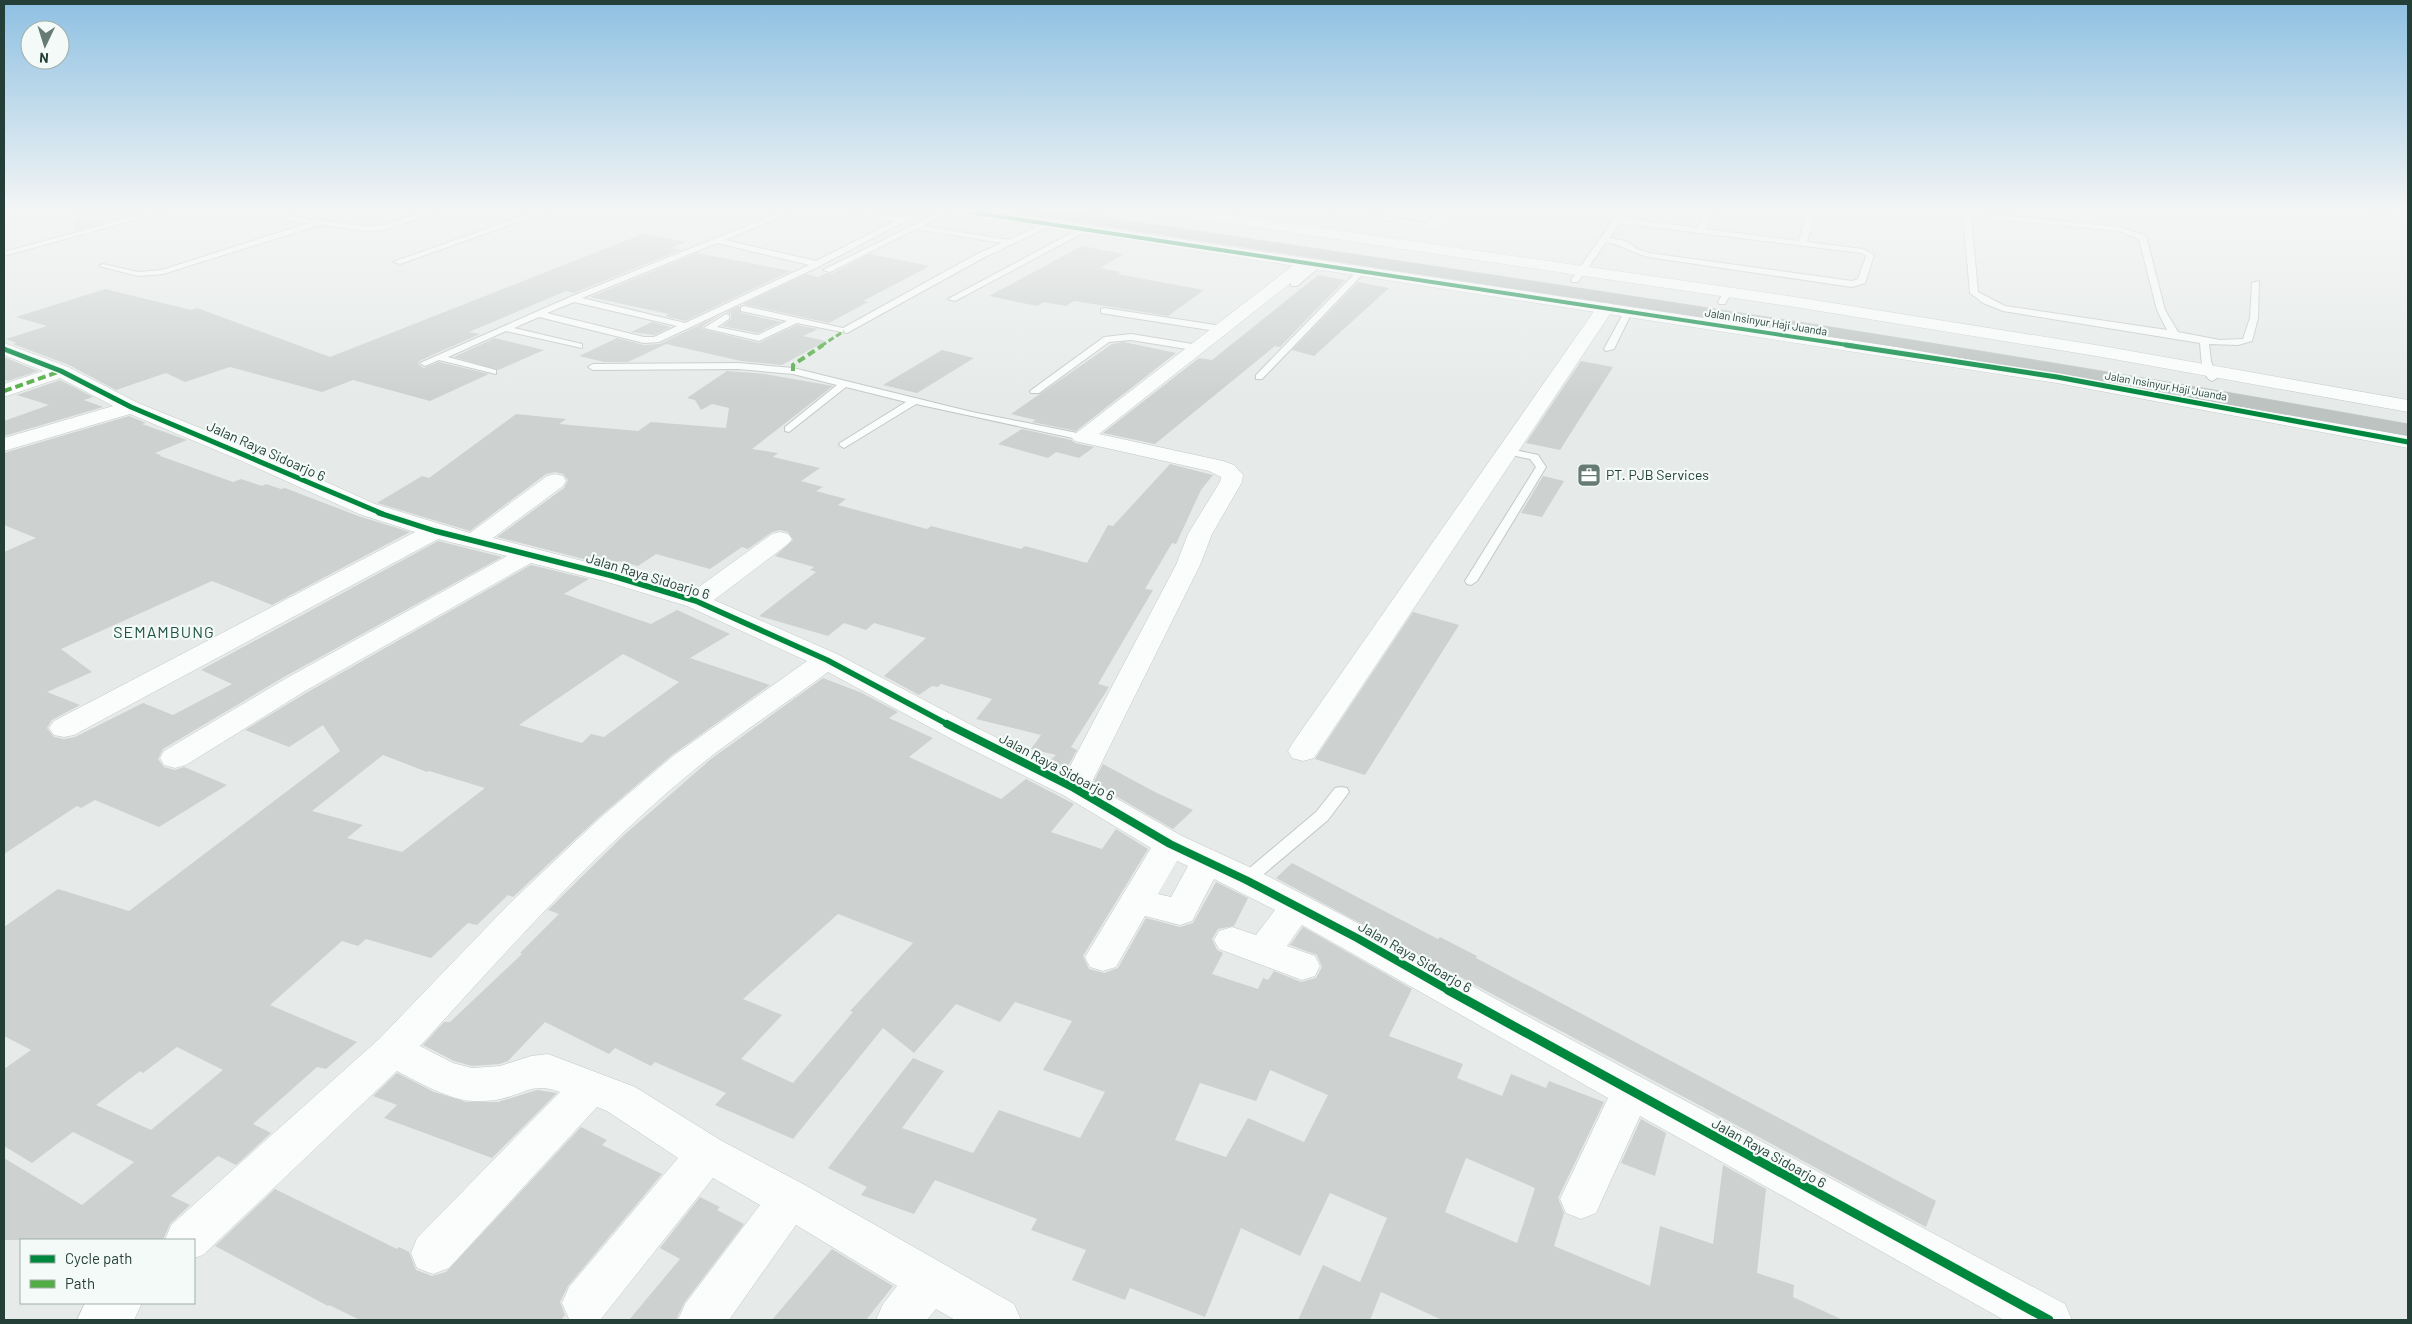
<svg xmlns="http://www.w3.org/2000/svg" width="2412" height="1324" font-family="Barlow,sans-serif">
<rect width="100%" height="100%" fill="#e6ebe9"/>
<g fill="#cdd2d0" fill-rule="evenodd">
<path d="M76 212H144L74 231Z"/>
<path d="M643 234 686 242 671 248 681 250 574 293 566 291 469 332 480 334 419 361 418 364 424 368 439 362 489 374 430 401 353 380 322 392 230 367 185 382 166 373 116 390 69 365 13 344 17 343 6 339 47 326 16 317 105 289 191 310 197 308 330 357Z"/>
<path d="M1082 246 1124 254 1100 268 1121 272 1117 274 1204 290 1168 316 1074 301 1066 306 1044 302 1037 306 989 296Z"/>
<path d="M697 253 791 271 685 321 665 316 669 314 590 297Z"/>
<path d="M869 254 930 266 863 301 868 302 829 323 743 304 806 274 818 277 826 273 831 274Z"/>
<path d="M1318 275 1345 280 1280 347 1275 346 1155 444 1103 433 1199 358 1212 360Z"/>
<path d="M1358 282 1389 288 1314 356 1292 350Z"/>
<path d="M739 306 741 313 781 322 758 333 722 326 731 319V314L726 312Z"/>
<path d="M722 314 703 326 702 329 759 343 797 325 818 329 803 336 826 341 782 365 741 361 666 344 628 362H604L579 356 617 338 644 345 660 344Z"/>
<path d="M652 322 671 327 654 335 631 332Z"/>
<path d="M495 338 544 350 498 370 454 357Z"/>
<path d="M1124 342 1176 353 1076 431 1032 422 1036 420 1011 414 1112 344Z"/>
<path d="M942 350 974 358 917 393 883 385Z"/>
<path d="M4 357 38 371 8 381 4 379Z"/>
<path d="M1581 361 1613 367 1560 450 1526 443Z"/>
<path d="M727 371 767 374H765L833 386 752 449 778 453 773 457 820 468 801 481 823 487 816 491 846 499 838 505 927 529 931 526 1021 549 1025 546 1087 563 1108 525 1113 526 1170 464 1213 475 1201 490 1176 544 1172 543 1145 589 1153 590 1098 684 1109 687 1071 747 1077 750 1066 770 1049 761 1056 755 1031 749 1041 735 976 719 992 699 941 684 938 687 932 686 919 695 884 676 926 638 874 623 866 630 844 623 828 636 759 616 816 572 810 570 814 567 775 556 793 540 788 532 780 530 772 532 748 549 742 547 710 569 656 554 638 566 619 561 611 566 497 537 564 488 568 480 563 474 555 472 546 474 470 531 377 503 422 476 429 478 516 414 566 419 559 424 638 431 651 422 726 428 729 408 712 404 701 410 695 400 687 398Z"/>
<path d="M60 380 93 397 84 400 103 407 4 436V421L49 405 17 395Z"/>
<path d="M129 416 146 423 142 424 187 440 155 453 161 455 160 456 233 482 241 479 262 486 266 484 281 489 285 488 358 516 410 532 272 605 212 581 61 649 92 672 47 692 80 705 52 720 47 728 54 737 64 739 75 737 143 703 173 715 232 684 201 670 438 541 502 557 284 677 163 749 158 759 164 767 175 770 184 767 227 785 159 827 95 800 81 808 77 806 4 854V552L36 538 4 525V453Z"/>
<path d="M1022 429 1071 440 1075 443 1094 447 1079 458 1056 452 1048 458 998 444Z"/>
<path d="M1543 476 1564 481 1542 517 1521 513Z"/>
<path d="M531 565 589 579 564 594 651 624 677 610 730 634 690 658 770 685 672 755 599 817 513 897 508 895 477 925 468 923 431 958 366 939 358 946 342 941 270 1005 357 1042 326 1069 317 1067 253 1124 271 1133 236 1165 218 1156 171 1196 190 1205 170 1224 163 1240H4V1158L82 1205 134 1162 73 1132 32 1163 4 1146V1069L31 1050 4 1036V927L58 889 129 911 340 751 323 725 289 747 245 730 306 693ZM623 654 679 682 604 737 591 734 582 743 519 725ZM383 755 427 772 429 771 485 788 402 852 347 838 363 825 312 811ZM177 1047 223 1070 151 1130 96 1105 140 1071 143 1073Z"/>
<path d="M1413 612 1459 625 1365 775 1315 759Z"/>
<path d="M823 678 862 693 898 712 889 718 933 738 909 757 1001 799 1026 779 1074 804 1051 832 1102 849 1116 829 1148 849 1083 956 1089 969 1104 973 1118 968 1146 918 1180 927 1193 923 1216 882 1248 898 1234 926 1218 929 1212 939 1217 950 1223 953 1212 974 1258 989 1263 978 1268 980 1274 971 1301 982 1316 978 1322 967 1317 955 1290 945 1303 927 1412 989 1389 1036 1463 1064 1457 1078 1502 1096 1511 1074 1546 1088 1549 1081 1604 1102 1558 1198 1564 1213 1554 1246 1650 1286 1660 1226 1713 1244 1723 1165 1766 1189 1757 1273 1794 1285 1793 1297 1843 1320H1442L1381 1292 1370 1320H1298L1323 1265 1360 1282 1387 1218 1330 1193 1300 1256 1241 1228 1205 1317 1130 1288 1125 1300 1072 1280 1086 1250 1031 1230 1037 1219 935 1180 914 1214 861 1195 867 1187 828 1168 913 1058 944 1071 902 1128 973 1153 999 1110 1080 1138 1105 1092 1043 1070 1072 1021 1015 1002 1000 1022 956 1004 914 1053 883 1028 793 1139 715 1105 726 1093 655 1062 651 1066 615 1048 609 1054 545 1022 508 1061 500 1064 472 1066 454 1061 423 1045 444 1022H450L522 954 520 953 559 914 548 910 623 836 711 759ZM838 914 913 943 850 1011 853 1012 793 1083 741 1059 782 1015 743 999ZM1270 1070 1328 1095 1304 1142 1248 1118 1226 1157 1175 1140 1200 1083 1256 1101ZM1466 1158 1535 1188 1517 1243 1445 1212Z"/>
<path d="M1103 764 1153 791 1193 810 1173 829 1093 783Z"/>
<path d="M1292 863 1438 939 1440 937 1477 956 1476 958 1936 1201 1926 1227 1276 878Z"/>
<path d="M397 1073 434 1092 466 1102H498L537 1090 557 1093 492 1158 384 1118 397 1105 373 1096Z"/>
<path d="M1641 1119 1666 1133 1655 1176 1621 1163Z"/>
<path d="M581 1127 607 1140 602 1145 662 1174 568 1286 560 1302 565 1315 561 1320H360L329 1305 328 1306 215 1246 275 1189 397 1249 399 1247 409 1252 416 1270 432 1276 446 1272Z"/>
<path d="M700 1197 720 1207 717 1210 744 1224 684 1303 676 1320H629L680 1259 660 1248Z"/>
<path d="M832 1249 893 1286 866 1320H772Z"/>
</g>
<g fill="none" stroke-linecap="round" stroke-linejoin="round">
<g stroke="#c3c8c6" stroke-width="2">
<g id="lane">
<path d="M151 212H163L4 256V252Z"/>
<path d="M273 212H281L294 217 370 227C393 225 415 211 439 212L382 230 370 231 319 225 163 274 138 276 99 266 103 264 138 272 162 270 308 223 293 221 273 215Z"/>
<path d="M535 212H546L400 264 393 262Z"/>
<path d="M781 212H791L725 240 816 261 895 221 850 212C867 212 882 216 899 217 906 218 913 212 922 212L820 266 659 342 644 343 539 317 514 328 582 344V348L506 331 448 357 496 370V374L439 360 425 366 420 363 570 297ZM717 243 809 265 685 323 582 298ZM574 302 677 326 654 337H644L547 313Z"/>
<path d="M940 212H949L923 226 1009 240 1047 222 1054 224 983 258 847 333 797 323 759 341 704 328 726 314 729 315V319L717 327 758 335 787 321 741 311V307L744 306 843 328 977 254 1002 243 916 229 830 272 823 270Z"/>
<path d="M1330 212H1350L1437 225 1433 227Z"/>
<path d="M1619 212 1626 214 1623 218 1697 228 1706 212H1714L1705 229 1799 241 1807 212H1815L1807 242 1863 249 1874 255 1865 283 1852 287 1648 257C1633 253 1621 245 1606 242L1578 282H1572L1571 280ZM1620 223 1861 253 1866 256 1858 279 1852 281 1649 253 1637 249 1626 241 1609 238Z"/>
<path d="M1963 212 2120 227 2146 236 2165 310 2178 332 2183 333 2220 340 2243 339 2250 318 2252 283 2259 281 2258 318 2252 341 2238 345 2209 344 2211 361 2217 378 2212 381C2201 377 2201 353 2200 343L2003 311 1983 303 1970 293ZM1971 216 2119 231 2139 239 2157 310 2167 330 2005 306 1978 292Z"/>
<path d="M2372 212 2408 213V217L2376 214Z"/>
<path d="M1083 227 1090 229 955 301 948 299Z"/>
<path d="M1315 263 1322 265 1297 286H1291V282Z"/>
<path d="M1359 269 1366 271 1262 379H1256V375Z"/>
<path d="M1725 289 1732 291 1725 304H1719L1718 302Z"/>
<path d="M1104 308 1222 326 1227 329 1222 332 1101 313V309Z"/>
<path d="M1628 309 1632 312 1614 349 1606 351 1604 349 1624 312Z"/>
<path d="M1131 334 1199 345 1204 348 1199 351 1131 340 1109 342 1039 393H1031L1030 391 1104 337Z"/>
<path d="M738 363 793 368 972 412 1082 434 1087 437 1082 440 916 404 844 448 839 445 840 443 906 402 846 387 789 432 785 431V427L837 385 793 374 738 369 593 370 588 367 593 364Z"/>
<path d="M1506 448 1538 455 1546 467 1477 581 1471 585 1467 584 1465 581 1536 467 1530 459 1502 453V449Z"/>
<path d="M1341 787 1347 788 1349 792 1328 820 1252 884 1246 886 1240 884 1238 880 1240 876 1316 812 1335 788Z"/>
</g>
</g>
<g stroke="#c3c8c6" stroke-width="1">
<g id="street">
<path d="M1439 212H1454L1438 228H1428L1425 225Z"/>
<path d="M1306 258 1312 260 1314 263 1312 266 1099 434 1223 461 1234 465 1243 475 1242 482 1212 534 1200 565 1091 784 1182 836 1258 871 1369 929 1514 1009 2065 1304 2072 1320H2004L1640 1116 1596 1213 1581 1219 1566 1213 1560 1199 1608 1098 1302 925 1287 946 1315 956 1320 966 1315 976 1302 980 1219 949 1214 940 1219 931 1232 927 1256 935 1275 910 1214 879 1192 921 1180 925 1145 916 1116 967 1103 971 1090 967 1085 957 1151 848 1063 795 957 742 828 672C784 705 737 735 694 770 594 852 508 950 420 1046L453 1063 472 1068 500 1066 531 1056 548 1054 635 1087 722 1141 805 1185 1014 1304 1021 1320H955L936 1309 927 1320H876L883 1304 897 1286 796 1225 729 1320H678L685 1304 760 1205 713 1178 601 1319H569L562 1303 569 1287 678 1158 607 1111 597 1107 449 1268 433 1274 417 1268 411 1253 417 1238 560 1092C535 1082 525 1093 501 1099 493 1101 483 1101 475 1101 453 1102 416 1081 397 1071L203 1255 194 1258V1240H165L171 1225 379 1039 511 902 600 818 673 756 807 661 687 606 604 581 531 563 305 691 186 765 175 768 164 765 160 758 164 751 285 679 507 556 438 539 74 735 64 737 54 735 49 728 54 721 415 532 359 514 244 462 130 414 4 451V438L113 406 60 378 4 397V384L43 371 4 355V343L68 367 138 403 260 452 375 504 470 533 547 476 555 474 563 476 566 481 563 486 493 538 622 571 692 592 772 534 780 532 788 534 792 539 788 544 714 600 837 654 977 728 1067 772 1176 565 1188 534 1220 482 1221 477 1209 471 1075 441 1071 437 1300 260ZM1177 861 1188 866 1171 897 1158 894Z"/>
<path d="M1605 303 1611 304 1614 308 1314 758 1303 761 1292 758 1288 751 1292 744 1599 304Z"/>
<path d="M85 1303H142L134 1320H77Z"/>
</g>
</g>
<g stroke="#c1c9c6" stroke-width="1">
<g id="secondary">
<path d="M963 212H998L2057 371 2408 436V448L2057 383 970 216Z"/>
<path d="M1173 212H1211L1795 297 2102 346 2408 400V412L2102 357 1795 307 1180 216Z"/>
</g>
</g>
<g stroke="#c2cac7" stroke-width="1">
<path id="highway" d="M1033 212H1069C1516 278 1963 344 2408 424V436L1896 347 1040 216Z"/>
</g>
<use href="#lane" fill="#fbfcfc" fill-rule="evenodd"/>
<use href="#street" fill="#fbfcfc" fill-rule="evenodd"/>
<use href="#secondary" fill="#fbfcfc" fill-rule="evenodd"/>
<use href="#highway" fill="#bcc3c1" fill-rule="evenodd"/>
<path stroke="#53ad45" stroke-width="3" stroke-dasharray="6 3" stroke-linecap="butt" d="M821 346 844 331"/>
<g stroke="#53ad45" stroke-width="4" stroke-dasharray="8 4" stroke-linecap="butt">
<path d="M793 371V365L823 345"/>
<path d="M4 391 61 371"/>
</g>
<g stroke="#f4faf7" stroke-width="5.5">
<path id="cycleway-far4" d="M970 212 1854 346"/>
</g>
<g stroke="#f4faf7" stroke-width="8">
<g id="cycleway-far3">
<path d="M1846 345 2057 377 2408 442"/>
<path d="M4 349 61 371 131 407 383 514"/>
</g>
</g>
<g stroke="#f4faf7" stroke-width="9">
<path id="cycleway-far2" d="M379 513 435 531 613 576 696 601 827 660 949 725"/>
</g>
<g stroke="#f4faf7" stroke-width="11">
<path id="cycleway-far1" d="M947 724 1074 788 1170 844 1246 880 1357 938 1450 991"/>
</g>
<g stroke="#f4faf7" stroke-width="12">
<path id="cycleway" d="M1448 990 2049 1320"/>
</g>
<use href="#cycleway-far4" stroke="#00873e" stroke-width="4"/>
<use href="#cycleway-far3" stroke="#00873e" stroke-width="5"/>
<use href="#cycleway-far2" stroke="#00873e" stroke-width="5.5"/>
<use href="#cycleway-far1" stroke="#00873e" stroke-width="8"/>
<use href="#cycleway" stroke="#00873e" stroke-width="9"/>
</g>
<linearGradient id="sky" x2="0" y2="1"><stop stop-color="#8ec0e2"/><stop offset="0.53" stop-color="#f4f6f5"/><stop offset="1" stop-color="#f4f6f5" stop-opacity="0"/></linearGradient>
<rect width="2412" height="397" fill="url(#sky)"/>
<defs>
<g id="office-square" transform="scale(1.25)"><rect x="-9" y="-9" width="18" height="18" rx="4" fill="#677b75" stroke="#f4faf7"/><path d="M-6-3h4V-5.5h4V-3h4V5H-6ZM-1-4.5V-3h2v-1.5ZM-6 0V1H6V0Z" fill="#fff"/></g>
</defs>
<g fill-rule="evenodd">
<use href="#office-square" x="1589" y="475"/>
</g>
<g text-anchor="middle" stroke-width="4.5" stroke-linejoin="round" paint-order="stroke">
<g font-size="11" fill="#233f37" stroke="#f4faf7">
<text transform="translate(1766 322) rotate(9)" y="4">Jalan Insinyur Haji Juanda</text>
<text transform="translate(2166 386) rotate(10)" y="4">Jalan Insinyur Haji Juanda</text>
</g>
<g font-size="14" fill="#233f37" stroke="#f4faf7">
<text transform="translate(266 451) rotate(24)" y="5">Jalan Raya Sidoarjo 6</text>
<text transform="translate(648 576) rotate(17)" y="5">Jalan Raya Sidoarjo 6</text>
<text transform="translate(1057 767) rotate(28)" y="5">Jalan Raya Sidoarjo 6</text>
<text transform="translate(1415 957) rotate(30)" y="5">Jalan Raya Sidoarjo 6</text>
<text transform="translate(1769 1153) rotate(29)" y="5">Jalan Raya Sidoarjo 6</text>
</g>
<g font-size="14" fill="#233f37" stroke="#f4faf7" text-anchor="start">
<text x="1606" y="480">PT. PJB Services</text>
</g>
<g font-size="16" letter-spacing="1" fill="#1f5245" stroke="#f4faf7">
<text x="164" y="638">SEMAMBUNG</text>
</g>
</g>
<rect width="2412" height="1324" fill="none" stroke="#233f37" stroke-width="10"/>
<rect x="20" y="1239" width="175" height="65" fill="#f4faf7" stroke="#a0afaa"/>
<rect x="30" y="1255" width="25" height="8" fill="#00873e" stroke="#a0afaa"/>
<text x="65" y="1264" font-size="15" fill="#233f37">Cycle path</text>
<rect x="30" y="1280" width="25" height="8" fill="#53ad45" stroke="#a0afaa"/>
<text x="65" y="1289" font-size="15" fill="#233f37">Path</text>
<g transform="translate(45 45) rotate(184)"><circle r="24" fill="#f4faf7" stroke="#a0afaa"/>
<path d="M0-4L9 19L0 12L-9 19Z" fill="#677b75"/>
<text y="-8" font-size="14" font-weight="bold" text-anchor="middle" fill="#233f37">N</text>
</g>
</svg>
